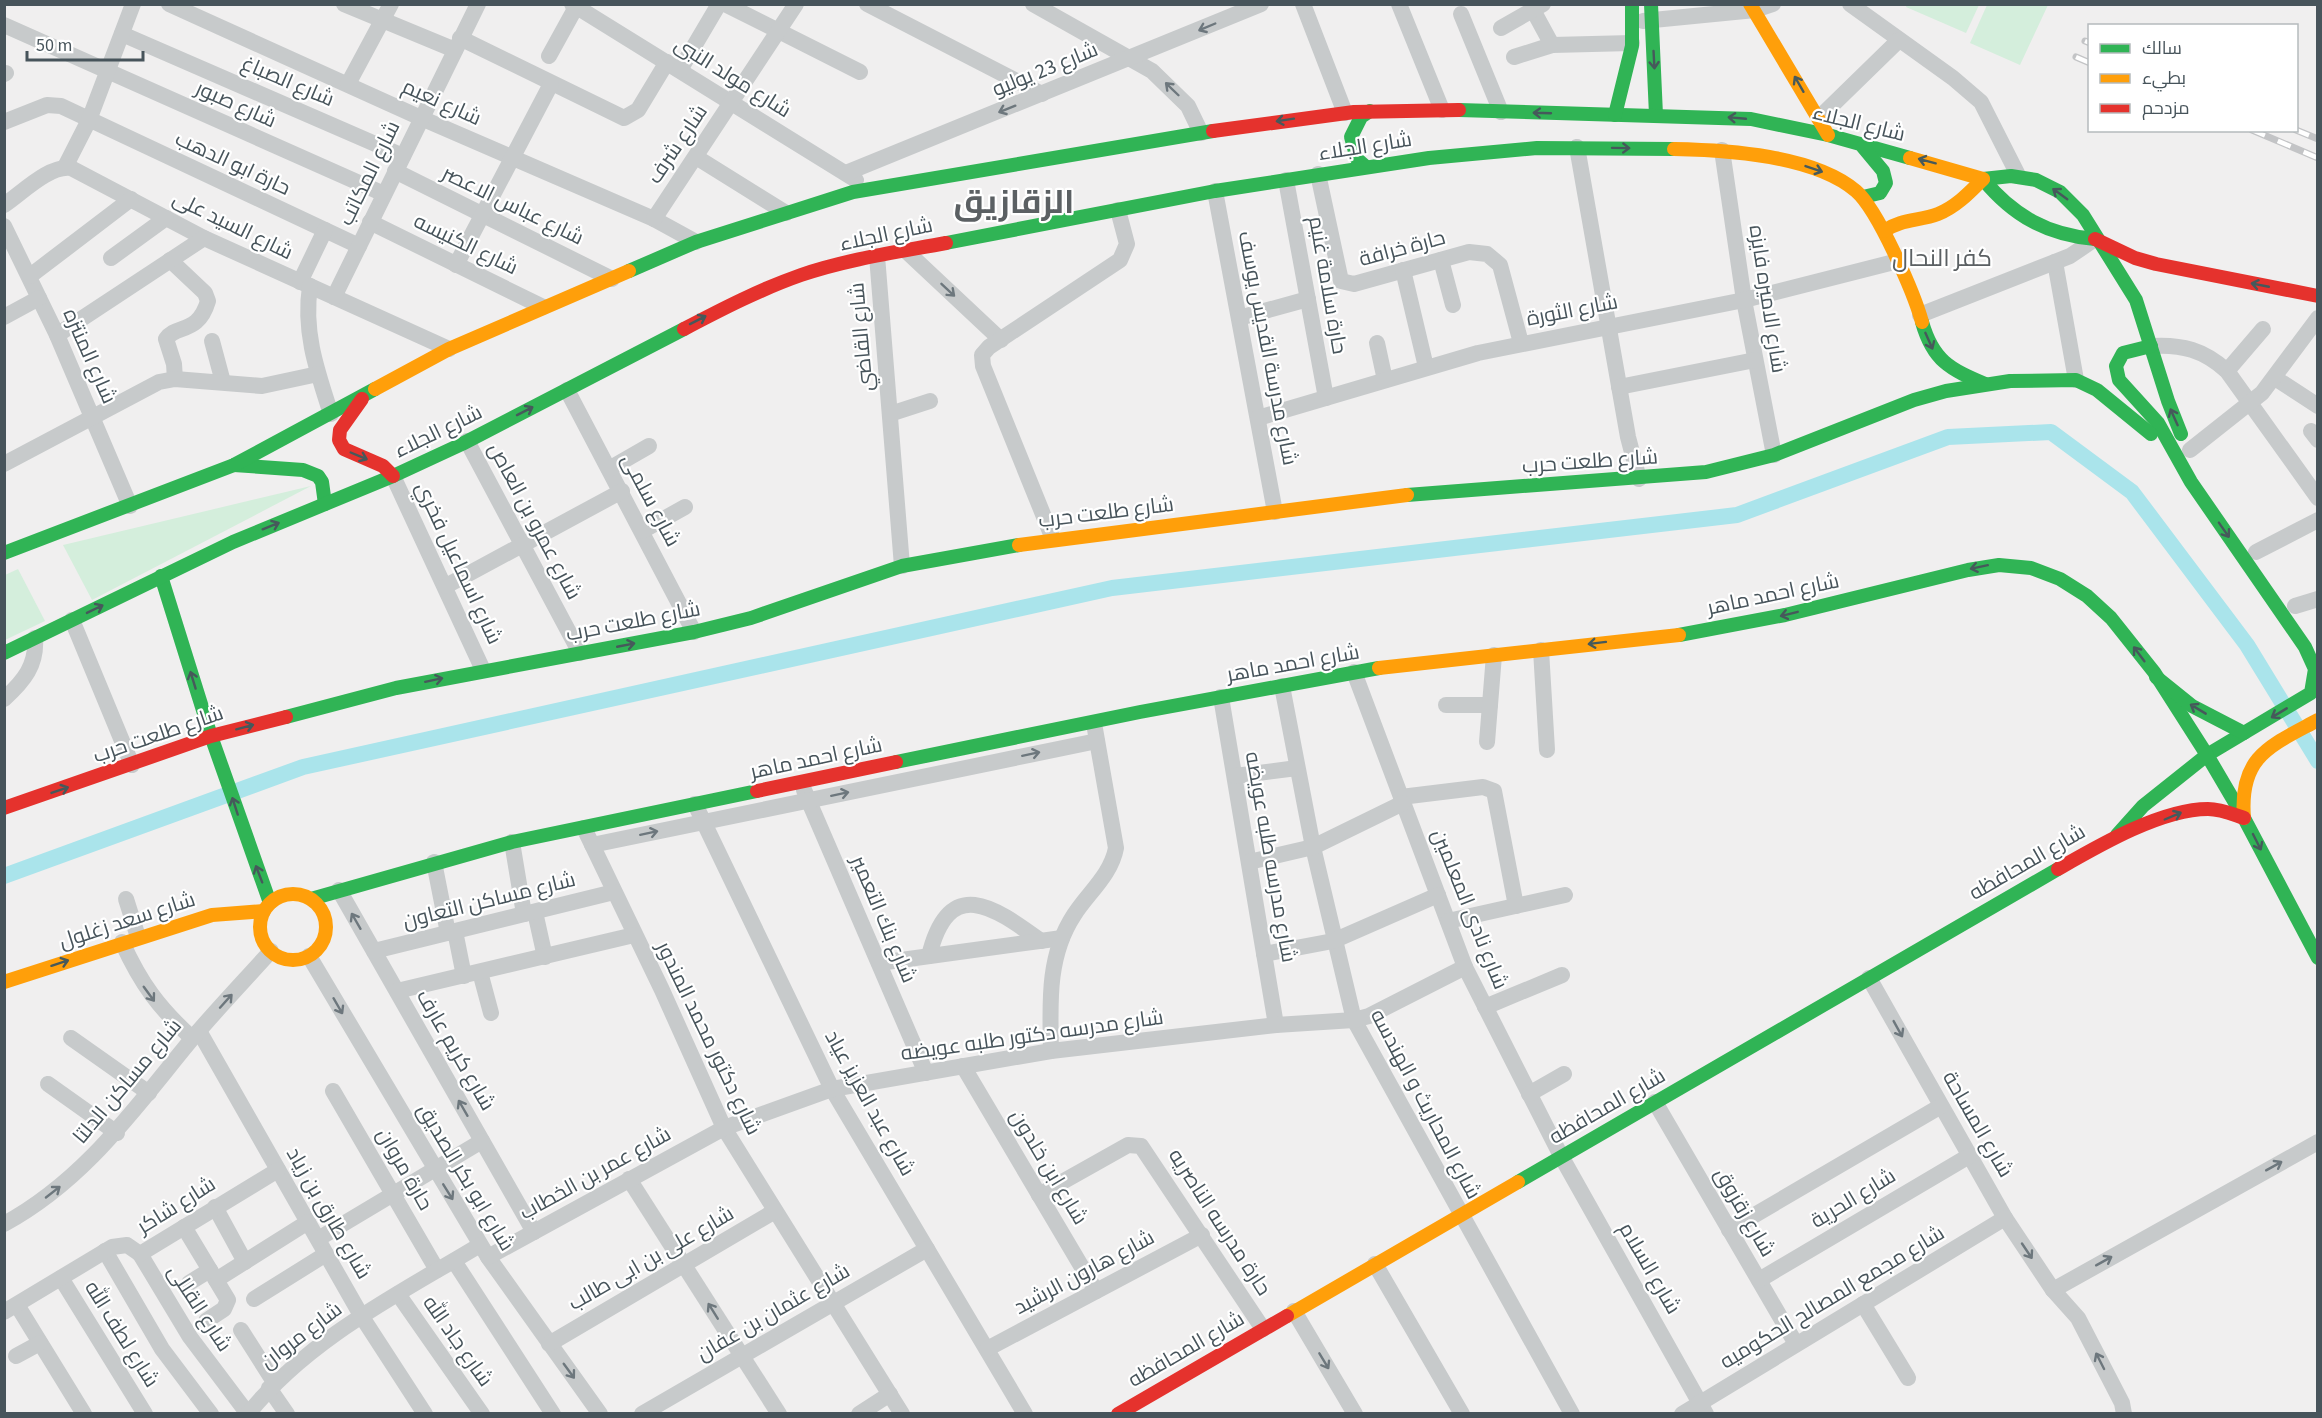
<svg xmlns="http://www.w3.org/2000/svg" width="2322" height="1418" font-family="'Source Sans 3',Cairo,sans-serif">
<rect width="100%" height="100%" fill="#f0efef"/>
<g fill="#d4eedc">
<path d="M1907 4H1979V5L1966 33 1906 7Z"/>
<path d="M1987 5H2048L2020 65 1970 43Z"/>
<path d="M311 486 92 600 63 545Z"/>
<path d="M18 569 45 621 5 640V575Z"/>
</g>
<g fill="none" stroke-linecap="round" stroke-linejoin="round">
<path stroke="#aae4eb" stroke-width="16" d="M4 876 303 767 1112 588 1737 515 1948 437 2051 432 2132 492 2247 645 2318 761"/>
<g stroke="#c7cacb" stroke-width="16">
<path d="M169 4 421 118 654 219 696 242"/>
<path d="M344 4 455 50"/>
<path d="M572 4 856 180"/>
<path d="M725 4 860 72"/>
<path d="M867 4 1042 94"/>
<path d="M1033 4 1152 71 1188 106 1201 133"/>
<path d="M1303 4 1345 113"/>
<path d="M1399 4 1442 110"/>
<path d="M1850 4 1953 78 1981 102 2018 175"/>
<path d="M1533 10 1552 45"/>
<path d="M1461 14 1501 112"/>
<path d="M1643 21 1755 10 1773 4"/>
<path d="M4 25 384 194"/>
<path d="M1501 28 1543 4"/>
<path d="M122 34 403 156"/>
<path d="M460 38 624 118 638 110 667 62"/>
<path d="M549 56 576 7"/>
<path d="M1514 57 1552 45 1632 43"/>
<path d="M680 70 719 4"/>
<path d="M4 74 6 73"/>
<path d="M348 84 391 4"/>
<path d="M1819 118 1899 40"/>
<path d="M4 122 47 105 61 106 359 246"/>
<path d="M1577 147 1628 437 1639 479"/>
<path d="M1722 150 1744 300 1774 455"/>
<path d="M696 157 786 213"/>
<path d="M65 167 89 120 133 4"/>
<path d="M395 171 612 279"/>
<path d="M846 173 1261 4"/>
<path d="M1318 174 1341 281 1354 284 1469 252 1487 254 1500 265 1521 343"/>
<path d="M1286 180 1326 398"/>
<path d="M1215 191 1275 512"/>
<path d="M4 205C22 193 49 165 71 168L204 238 449 349"/>
<path d="M654 219 796 4"/>
<path d="M370 222 543 307"/>
<path d="M4 226 57 335 130 506"/>
<path d="M905 250 1001 340"/>
<path d="M877 256 902 566"/>
<path d="M111 258 166 218"/>
<path d="M170 260 205 293 208 301C198 335 176 324 166 339L174 364 175 379"/>
<path d="M1441 260 1453 305"/>
<path d="M2055 262 2076 380"/>
<path d="M456 265 551 84"/>
<path d="M1403 270 1426 367"/>
<path d="M30 276 131 199"/>
<path d="M300 282 325 230"/>
<path d="M310 286C303 332 317 371 331 414"/>
<path d="M334 297 478 4"/>
<path d="M1920 315 2070 256 2092 241"/>
<path d="M4 317 39 298"/>
<path d="M1239 318 1308 299"/>
<path d="M57 335 204 238"/>
<path d="M212 341 223 382"/>
<path d="M1377 343 1385 380"/>
<path d="M2151 346C2182 344 2204 350 2227 371L2318 498"/>
<path d="M2227 371 2263 329"/>
<path d="M2275 378 2318 406"/>
<path d="M1619 387 1755 360"/>
<path d="M567 390 694 632"/>
<path d="M890 414 930 401"/>
<path d="M1258 418 1478 353 1744 300 1898 261"/>
<path d="M2311 431 2318 440"/>
<path d="M467 441 580 653"/>
<path d="M2190 450 2262 393 2318 318"/>
<path d="M4 464 159 382 175 379 262 386 318 374"/>
<path d="M609 469 649 446"/>
<path d="M393 476 483 670"/>
<path d="M642 531 685 507"/>
<path d="M1053 539 983 366 982 355 989 347 1120 260 1127 244 1118 210"/>
<path d="M2256 552 2318 520"/>
<path d="M446 586 622 491"/>
<path d="M2295 606 2318 599"/>
<path d="M72 620 132 765"/>
<path d="M1541 650 1547 750"/>
<path d="M1354 672 1465 967 1561 1156 1706 1414"/>
<path d="M1282 686 1313 847 1354 1020 1572 1414"/>
<path d="M1221 697 1276 1025"/>
<path d="M4 699C24 681 37 665 35 638"/>
<path d="M1446 705H1490"/>
<path d="M1487 742 1494 655"/>
<path d="M1235 776 1297 768"/>
<path d="M804 790 926 1073"/>
<path d="M1401 797 1483 787 1494 791 1516 906"/>
<path d="M695 804 832 1089 1025 1414"/>
<path d="M584 828 662 990 724 1128 902 1414"/>
<path d="M512 842 524 914"/>
<path d="M592 845 1097 741"/>
<path d="M434 862 448 933"/>
<path d="M1249 862 1313 847 1403 803"/>
<path d="M339 890 534 1232"/>
<path d="M126 899 138 937"/>
<path d="M535 912 545 957"/>
<path d="M1448 921 1565 895"/>
<path d="M455 931 464 976"/>
<path d="M122 942C141 984 159 1008 192 1038"/>
<path d="M374 951 614 892"/>
<path d="M1264 954 1333 941 1438 895"/>
<path d="M309 956 488 1257 600 1414"/>
<path d="M929 956C949 874 994 907 1041 941"/>
<path d="M879 963 1062 938"/>
<path d="M480 972 491 1013"/>
<path d="M1869 978 2005 1218 2053 1290 2078 1318 2122 1403 2124 1414"/>
<path d="M397 991 634 935"/>
<path d="M1485 1007 1562 975"/>
<path d="M199 1031 362 1317 425 1414"/>
<path d="M71 1038 149 1093"/>
<path d="M1051 1051C1050 1004 1047 956 1074 915 1088 893 1111 875 1116 848L1095 729"/>
<path d="M963 1066 1096 1291"/>
<path d="M48 1084 117 1133"/>
<path d="M333 1091 437 1270"/>
<path d="M1529 1094 1564 1074"/>
<path d="M1655 1102 1796 1344"/>
<path d="M629 1179 779 1414"/>
<path d="M1039 1195 1128 1145 1141 1146 1263 1329"/>
<path d="M215 1207 245 1262"/>
<path d="M4 1224C85 1180 134 1109 191 1040 217 1009 244 981 271 951"/>
<path d="M184 1227 228 1300 224 1309 206 1321"/>
<path d="M1729 1230 1941 1106"/>
<path d="M318 1239 482 1141"/>
<path d="M105 1251 162 1349 211 1414"/>
<path d="M140 1254 190 1337 248 1414"/>
<path d="M488 1257 724 1128 832 1089 1051 1051 1276 1025 1354 1020 1369 1016 1465 967"/>
<path d="M454 1261 553 1414"/>
<path d="M1375 1264 1462 1414"/>
<path d="M61 1278 145 1414"/>
<path d="M216 1280 308 1222"/>
<path d="M1759 1280 1969 1156"/>
<path d="M189 1283 210 1270"/>
<path d="M2053 1290 2318 1142"/>
<path d="M398 1294 482 1414"/>
<path d="M254 1299 326 1254"/>
<path d="M1863 1304 1908 1378"/>
<path d="M17 1305 84 1414"/>
<path d="M1294 1311 1355 1414"/>
<path d="M4 1312 112 1247 127 1245 140 1254 278 1170"/>
<path d="M241 1330 274 1382"/>
<path d="M549 1344 775 1211"/>
<path d="M987 1349 1202 1235"/>
<path d="M16 1356 40 1343"/>
<path d="M269 1388 287 1414"/>
<path d="M248 1414C309 1338 399 1294 480 1245"/>
<path d="M642 1414 927 1249"/>
<path d="M859 1414 890 1394"/>
<path d="M1682 1414 2005 1218"/>
</g>
<g stroke="#30b455" stroke-width="14">
<path d="M1651 4 1656 115"/>
<path d="M1459 110 1751 119 1828 135 1910 158"/>
<path d="M1615 115 1632 46V4"/>
<path d="M1863 147 1883 171 1886 183 1880 193 1863 197"/>
<path d="M1366 167 1357 159 1351 137 1361 117 1370 111"/>
<path d="M1983 179 2011 176 2036 180 2060 192 2083 215 2136 300 2168 401 2181 434"/>
<path d="M1983 179C2013 216 2048 235 2095 239"/>
<path d="M946 243 1215 191 1429 158 1537 148 1674 149"/>
<path d="M629 271 696 242 853 192 1213 131"/>
<path d="M1922 322C1933 361 1950 369 1985 384"/>
<path d="M2151 346 2123 353 2116 366 2119 380 2158 423 2191 482 2305 647 2315 669 2311 693 2207 755 2244 818 2318 958"/>
<path d="M234 465 303 470 318 476 322 482 325 504"/>
<path d="M1407 495 1706 472 1774 455 1914 400 1946 391 2010 381 2076 380 2097 390 2151 434"/>
<path d="M4 553 234 465 375 389"/>
<path d="M161 576 211 736 270 903"/>
<path d="M1679 635 1785 615 1968 570 1999 565 2031 568 2060 579 2087 596 2111 618 2154 672 2207 755 2143 806 2117 835"/>
<path d="M4 653 233 542 393 476 462 444 684 329"/>
<path d="M2156 677 2192 706 2244 733"/>
<path d="M286 717 396 688 694 632 751 618 902 566 1019 545"/>
<path d="M896 762 1140 712 1379 668"/>
<path d="M311 899 512 842 757 791"/>
<path d="M1518 1182 2058 869"/>
</g>
<g stroke="#ff9f0a" stroke-width="14">
<path d="M1750 4 1828 135"/>
<path d="M1674 149C1727 150 1814 155 1856 191 1878 210 1914 293 1922 322"/>
<path d="M1910 158 1983 179"/>
<path d="M1884 231C1901 219 1920 221 1938 214 1956 207 1970 192 1983 179"/>
<path d="M375 389 449 349 629 271"/>
<path d="M1019 545 1407 495"/>
<path d="M1379 668 1679 635"/>
<path d="M2244 818C2239 756 2270 746 2318 720"/>
<circle cx="293" cy="927" r="33"/>
<path d="M4 982 212 915 264 911"/>
<path d="M1287 1316 1518 1182"/>
</g>
<g stroke="#e5322d" stroke-width="14">
<path d="M1213 131 1354 112 1459 110"/>
<path d="M2095 239 2135 258 2156 264 2318 296"/>
<path d="M684 329C722 309 761 289 801 275 848 259 898 252 946 243"/>
<path d="M362 399 340 430 339 440 344 449 383 466 393 476"/>
<path d="M757 791 896 762"/>
<path d="M4 808 211 736 286 717"/>
<path d="M2058 869C2098 846 2161 809 2208 809 2221 809 2232 814 2244 818"/>
<path d="M1118 1414 1287 1316"/>
</g>
<g stroke="#c3c4c6" stroke-width="7">
<g id="rail">
<path d="M2085 41 2090 43"/>
<path d="M2076 57 2090 63"/>
<path d="M2252 130 2318 158"/>
<path d="M2296 130 2318 139"/>
</g>
</g>
<use href="#rail" stroke="#fff" stroke-width="4.5" stroke-dasharray="14" stroke-linecap="butt"/>
</g>
<defs><path id="oneway-shaft" d="M-6 0H5M1.5-3L5.5 0L1.5 3" fill="none" stroke-width="1.6" stroke-linecap="round" stroke-linejoin="round" transform="scale(1.5)"/></defs>
<g stroke="#6d777d">
<use href="#oneway-shaft" transform="translate(1207 27) rotate(157)"/>
<use href="#oneway-shaft" transform="translate(1172 89) rotate(-136)"/>
<use href="#oneway-shaft" transform="translate(1007 109) rotate(158)"/>
<use href="#oneway-shaft" transform="translate(948 290) rotate(43)"/>
<use href="#oneway-shaft" transform="translate(1031 754) rotate(-12)"/>
<use href="#oneway-shaft" transform="translate(840 794) rotate(-12)"/>
<use href="#oneway-shaft" transform="translate(649 833) rotate(-12)"/>
<use href="#oneway-shaft" transform="translate(356 921) rotate(-120)"/>
<use href="#oneway-shaft" transform="translate(149 994) rotate(54)"/>
<use href="#oneway-shaft" transform="translate(226 1001) rotate(-48)"/>
<use href="#oneway-shaft" transform="translate(338 1006) rotate(60)"/>
<use href="#oneway-shaft" transform="translate(1898 1029) rotate(61)"/>
<use href="#oneway-shaft" transform="translate(463 1108) rotate(-120)"/>
<use href="#oneway-shaft" transform="translate(2274 1166) rotate(-29)"/>
<use href="#oneway-shaft" transform="translate(53 1192) rotate(-38)"/>
<use href="#oneway-shaft" transform="translate(448 1192) rotate(58)"/>
<use href="#oneway-shaft" transform="translate(2027 1251) rotate(56)"/>
<use href="#oneway-shaft" transform="translate(2104 1261) rotate(-29)"/>
<use href="#oneway-shaft" transform="translate(713 1311) rotate(-122)"/>
<use href="#oneway-shaft" transform="translate(1324 1361) rotate(59)"/>
<use href="#oneway-shaft" transform="translate(2100 1361) rotate(-117)"/>
<use href="#oneway-shaft" transform="translate(569 1371) rotate(54)"/>
</g>
<g stroke="#46595b">
<use href="#oneway-shaft" transform="translate(1654 60) rotate(87)"/>
<use href="#oneway-shaft" transform="translate(1799 84) rotate(-120)"/>
<use href="#oneway-shaft" transform="translate(1542 113) rotate(-178)"/>
<use href="#oneway-shaft" transform="translate(1737 118) rotate(-175)"/>
<use href="#oneway-shaft" transform="translate(1285 120) rotate(171)"/>
<use href="#oneway-shaft" transform="translate(1621 148) rotate(1)"/>
<use href="#oneway-shaft" transform="translate(1927 161) rotate(-165)"/>
<use href="#oneway-shaft" transform="translate(1814 169) rotate(19)"/>
<use href="#oneway-shaft" transform="translate(2060 194) rotate(-144)"/>
<use href="#oneway-shaft" transform="translate(2260 285) rotate(-169)"/>
<use href="#oneway-shaft" transform="translate(698 320) rotate(-27)"/>
<use href="#oneway-shaft" transform="translate(1929 341) rotate(66)"/>
<use href="#oneway-shaft" transform="translate(525 411) rotate(-27)"/>
<use href="#oneway-shaft" transform="translate(2174 417) rotate(-114)"/>
<use href="#oneway-shaft" transform="translate(359 456) rotate(23)"/>
<use href="#oneway-shaft" transform="translate(271 526) rotate(-22)"/>
<use href="#oneway-shaft" transform="translate(2224 530) rotate(55)"/>
<use href="#oneway-shaft" transform="translate(1979 567) rotate(168)"/>
<use href="#oneway-shaft" transform="translate(95 609) rotate(-26)"/>
<use href="#oneway-shaft" transform="translate(1789 614) rotate(166)"/>
<use href="#oneway-shaft" transform="translate(1597 643) rotate(173)"/>
<use href="#oneway-shaft" transform="translate(626 645) rotate(-11)"/>
<use href="#oneway-shaft" transform="translate(2139 654) rotate(-127)"/>
<use href="#oneway-shaft" transform="translate(193 680) rotate(-107)"/>
<use href="#oneway-shaft" transform="translate(434 680) rotate(-12)"/>
<use href="#oneway-shaft" transform="translate(2198 709) rotate(-149)"/>
<use href="#oneway-shaft" transform="translate(2279 713) rotate(149)"/>
<use href="#oneway-shaft" transform="translate(245 727) rotate(-15)"/>
<use href="#oneway-shaft" transform="translate(60 790) rotate(-19)"/>
<use href="#oneway-shaft" transform="translate(235 806) rotate(-108)"/>
<use href="#oneway-shaft" transform="translate(2173 816) rotate(-23)"/>
<use href="#oneway-shaft" transform="translate(2257 842) rotate(63)"/>
<use href="#oneway-shaft" transform="translate(259 874) rotate(-111)"/>
<use href="#oneway-shaft" transform="translate(60 963) rotate(-18)"/>
</g>
<g text-anchor="middle" stroke-width="4.5" stroke-linejoin="round" paint-order="stroke">
<g font-size="21" fill="#47545b" stroke="#fff">
<text transform="translate(1045 69) rotate(-22)" y="7">شارع 23 يوليو</text>
<text transform="translate(733 77) rotate(32)" y="7">شارع مولد النبى</text>
<text transform="translate(288 81) rotate(23)" y="7">شارع الصباغ</text>
<text transform="translate(442 102) rotate(24)" y="7">شارع نعيم</text>
<text transform="translate(236 104) rotate(24)" y="7">شارع صبور</text>
<text transform="translate(1859 123) rotate(14)" y="7">شارع الجلاء</text>
<text transform="translate(677 144) rotate(-56)" y="7">شارع شرف</text>
<text transform="translate(1365 146) rotate(-9)" y="7">شارع الجلاء</text>
<text transform="translate(233 163) rotate(25)" y="7">حارة ابو الدهب</text>
<text transform="translate(369 173) rotate(-64)" y="7">شارع المكاتب</text>
<text transform="translate(513 205) rotate(26)" y="7">شارع عباس الاعصر</text>
<text transform="translate(233 225) rotate(26)" y="7">شارع السيد على</text>
<text transform="translate(886 234) rotate(-12)" y="7">شارع الجلاء</text>
<text transform="translate(466 244) rotate(26)" y="7">شارع الكنيسه</text>
<text transform="translate(1402 248) rotate(-15)" y="7">حارة خرافة</text>
<text transform="translate(1328 285) rotate(80)" y="7">حارة سلامة غنيم</text>
<text transform="translate(1768 299) rotate(81)" y="7">شارع الاميره فايزه</text>
<text transform="translate(1572 310) rotate(-11)" y="7">شارع الثورة</text>
<text transform="translate(861 337) rotate(-95)" y="7">شارع القاضي</text>
<text transform="translate(1268 348) rotate(79)" y="7">شارع مدرسة القديس يوسف</text>
<text transform="translate(90 356) rotate(66)" y="7">شارع المنتزه</text>
<text transform="translate(438 431) rotate(-26)" y="7">شارع الجلاء</text>
<text transform="translate(1590 461) rotate(-4)" y="7">شارع طلعت حرب</text>
<text transform="translate(651 500) rotate(62)" y="7">شارع سلمى</text>
<text transform="translate(1106 512) rotate(-7)" y="7">شارع طلعت حرب</text>
<text transform="translate(535 521) rotate(62)" y="7">شارع عمرو بن العاص</text>
<text transform="translate(459 563) rotate(65)" y="7">شارع اسماعيل فخري</text>
<text transform="translate(1773 594) rotate(-12)" y="7">شارع احمد ماهر</text>
<text transform="translate(633 621) rotate(-11)" y="7">شارع طلعت حرب</text>
<text transform="translate(1293 663) rotate(-10)" y="7">شارع احمد ماهر</text>
<text transform="translate(158 734) rotate(-19)" y="7">شارع طلعت حرب</text>
<text transform="translate(816 758) rotate(-12)" y="7">شارع احمد ماهر</text>
<text transform="translate(1271 857) rotate(80)" y="7">شارع مدرسه طلبه عويضه</text>
<text transform="translate(2027 862) rotate(-30)" y="7">شارع المحافظه</text>
<text transform="translate(489 900) rotate(-14)" y="7">شارع مساكن التعاون</text>
<text transform="translate(1470 909) rotate(68)" y="7">شارع نادى المعلمين</text>
<text transform="translate(884 919) rotate(67)" y="7">شارع بنك التعمير</text>
<text transform="translate(127 920) rotate(-18)" y="7">شارع سعد زغلول</text>
<text transform="translate(1032 1035) rotate(-8)" y="7">شارع مدرسه دكتور طلبه عويضه</text>
<text transform="translate(709 1038) rotate(64)" y="7">شارع دكتور محمد المندور</text>
<text transform="translate(456 1050) rotate(60)" y="7">شارع كريم عارف</text>
<text transform="translate(127 1081) rotate(-50)" y="7">شارع مساكن الدلتا</text>
<text transform="translate(870 1103) rotate(61)" y="7">شارع عبد العزيز عياد</text>
<text transform="translate(1426 1104) rotate(62)" y="7">شارع المحاريث و الهندسه</text>
<text transform="translate(1607 1106) rotate(-30)" y="7">شارع المحافظه</text>
<text transform="translate(1978 1124) rotate(60)" y="7">شارع المساحة</text>
<text transform="translate(1049 1167) rotate(59)" y="7">شارع ابن خلدون</text>
<text transform="translate(405 1169) rotate(60)" y="7">حارة مروان</text>
<text transform="translate(595 1173) rotate(-29)" y="7">شارع عمر بن الخطاب</text>
<text transform="translate(466 1177) rotate(59)" y="7">شارع ابو بكر الصديق</text>
<text transform="translate(1853 1198) rotate(-31)" y="7">شارع الحرية</text>
<text transform="translate(176 1205) rotate(-32)" y="7">شارع شاكر</text>
<text transform="translate(1745 1212) rotate(60)" y="7">شارع زقزوق</text>
<text transform="translate(329 1213) rotate(60)" y="7">شارع طارق بن زياد</text>
<text transform="translate(1220 1222) rotate(57)" y="7">حارة مدرسه الناصريه</text>
<text transform="translate(651 1258) rotate(-30)" y="7">شارع على بن ابى طالب</text>
<text transform="translate(1650 1268) rotate(60)" y="7">شارع السلام</text>
<text transform="translate(1084 1272) rotate(-28)" y="7">شارع هارون الرشيد</text>
<text transform="translate(1832 1297) rotate(-31)" y="7">شارع مجمع المصالح الحكوميه</text>
<text transform="translate(200 1308) rotate(57)" y="7">شارع القللى</text>
<text transform="translate(773 1312) rotate(-30)" y="7">شارع عثمان بن عفان</text>
<text transform="translate(122 1334) rotate(58)" y="7">شارع لطف الله</text>
<text transform="translate(301 1335) rotate(-37)" y="7">شارع مروان</text>
<text transform="translate(458 1341) rotate(55)" y="7">شارع جاد الله</text>
<text transform="translate(1186 1349) rotate(-30)" y="7">شارع المحافظه</text>
</g>
<g font-size="24" fill="#5b6063" stroke="#fff">
<text x="1942" y="266">كفر النحال</text>
</g>
<g font-size="33" font-weight="bold" fill="#5b6063" stroke="#fff">
<text x="1014" y="213">الزقازيق</text>
</g>
</g>
<rect width="2322" height="1418" fill="none" stroke="#47545b" stroke-width="12"/>
<rect x="2088" y="24" width="210" height="108" fill="#ffffff" stroke="#b5bbbd" stroke-width="1.5"/>
<rect x="2100" y="44" width="30" height="9" fill="#30b455" stroke="#b5bbbd" stroke-width="1.5"/>
<text x="2142" y="54" font-size="18" fill="#47545b">سالك</text>
<rect x="2100" y="74" width="30" height="9" fill="#ff9f0a" stroke="#b5bbbd" stroke-width="1.5"/>
<text x="2142" y="84" font-size="18" fill="#47545b">بطيء</text>
<rect x="2100" y="104" width="30" height="9" fill="#e5322d" stroke="#b5bbbd" stroke-width="1.5"/>
<text x="2142" y="114" font-size="18" fill="#47545b">مزدحم</text>
<path d="M27 51v9h116v-9" fill="none" stroke="#47545b" stroke-width="3"/>
<text x="36" y="51" font-size="18" fill="#47545b" stroke="#ffffff" stroke-width="4.5" paint-order="stroke">50 m</text>
</svg>
